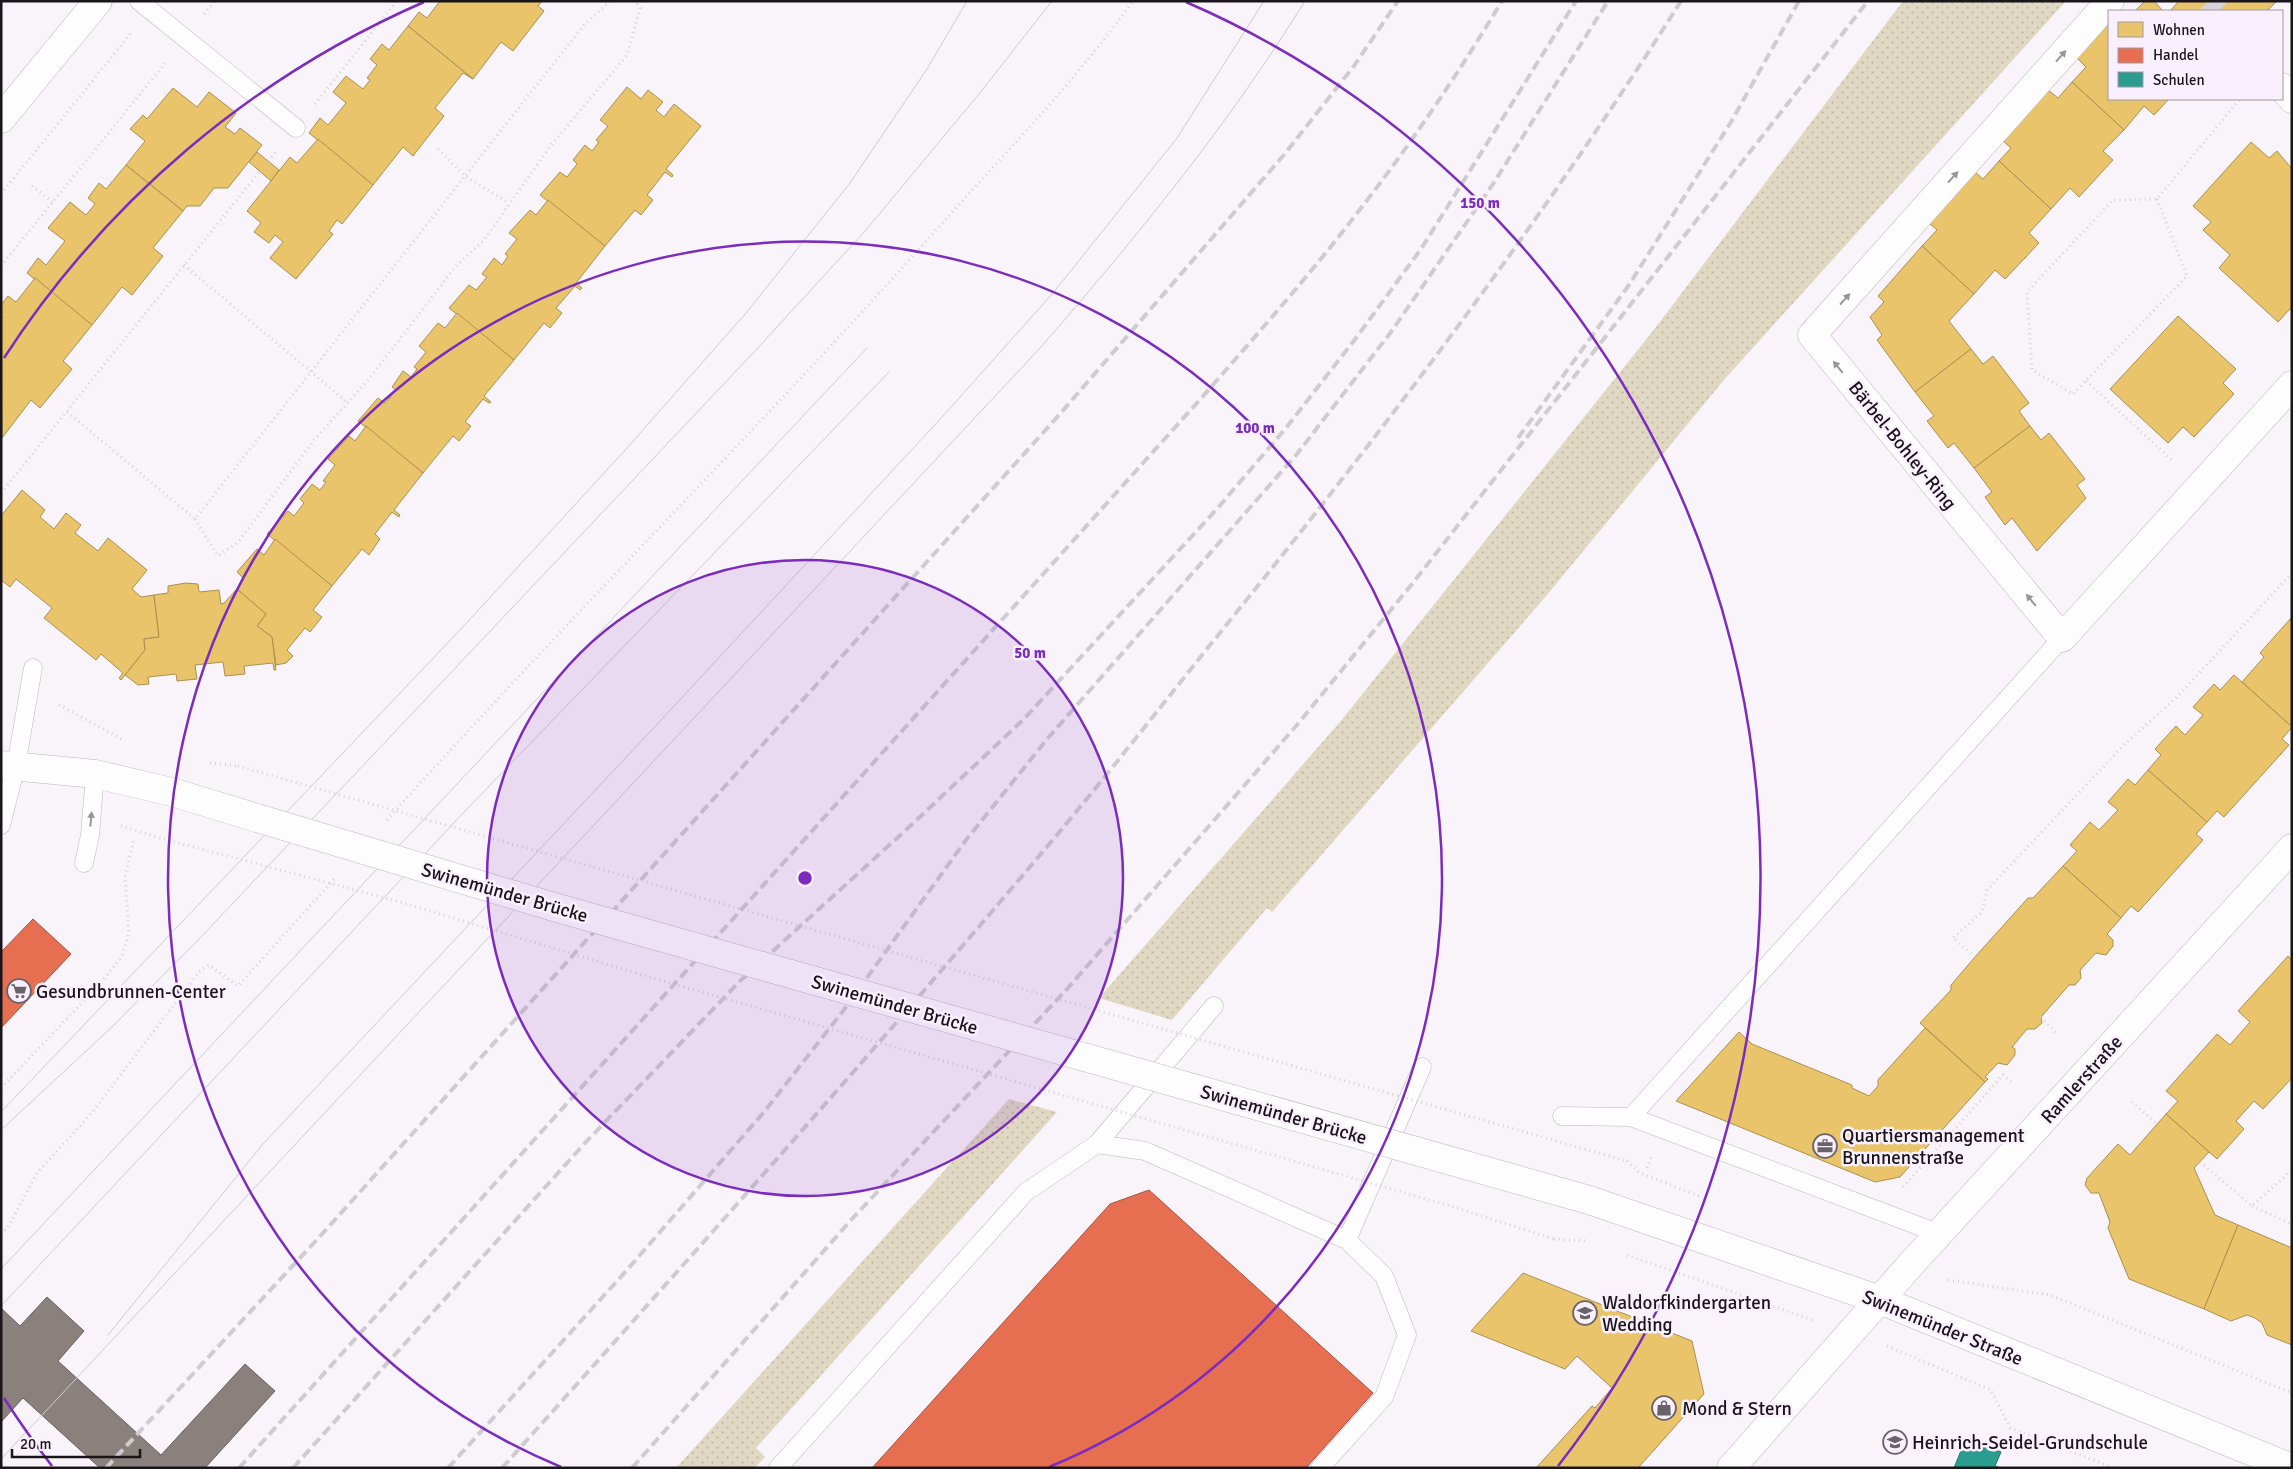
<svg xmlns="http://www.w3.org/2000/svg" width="2293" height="1469" font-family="Signika,sans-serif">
<defs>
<pattern id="grass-dots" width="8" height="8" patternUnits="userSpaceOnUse" patternTransform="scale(1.25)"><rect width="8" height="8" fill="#e0d8c3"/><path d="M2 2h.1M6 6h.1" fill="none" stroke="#c0b8a7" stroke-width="1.8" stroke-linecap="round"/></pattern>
</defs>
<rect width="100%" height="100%" fill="#f9f3fa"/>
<g fill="url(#grass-dots)">
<path d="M1903 1H2066L1723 381 1547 595 1272 912 1267 908 1172 1020 1099 998 1340 722 1653 331Z"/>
<path d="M1009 1099 1057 1112 756 1448 765 1457 755 1468H676Z"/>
</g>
<g fill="#e9c46a" stroke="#ab9052">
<path d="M440 1H542L538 6 544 11 513 51 501 42 473 79 408 26 419 12 427 18Z"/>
<path d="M2145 1H2154L2163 11H2135Z"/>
<path d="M2179 1H2277L2267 11H2170Z"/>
<path d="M2109 21V99H2169L2154 115 2144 106 2124 130 2072 82 2086 67 2076 57Z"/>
<path d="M408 26 473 79 463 73 435 108 444 116 413 156 403 147 373 185 309 133 320 118 328 125 346 103 333 92 346 76 363 89 370 80 367 78 377 65 370 59 382 44 389 50Z"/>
<path d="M2072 82 2124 130 2103 151 2113 160 2079 197 2070 188 2051 209 1999 161 2011 148 2002 140 2048 90 2058 98Z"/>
<path d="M627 87 641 99 648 90 663 102 656 110 664 117 674 104 701 126 666 169 673 175 672 177 665 172 647 195 653 200 641 215 635 210 605 246 540 195 560 172 567 177 577 164 573 160 585 145 592 151 599 142 596 140 608 126 600 120Z"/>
<path d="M173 88 197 107 209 92 236 113 225 127 235 134 240 128 262 145 228 188H214L200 206H187L183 211 126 165 145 141 130 129 143 115 147 119Z"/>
<path d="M318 139 373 185 342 224 337 220 329 231 333 234 296 279 270 258 283 242 275 235 269 243 254 232 261 223 247 211 290 157 297 163Z"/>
<path d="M2251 142 2269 158 2277 151 2292 169V311L2290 309 2278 322 2219 268 2230 255 2203 230 2211 222 2193 206Z"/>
<path d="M257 152 279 170 271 181 249 162Z"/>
<path d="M1999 161 2051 209 2029 233 2039 243 2005 279 1995 270 1974 294 1922 246 1937 230 1928 222 1974 171 1983 179Z"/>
<path d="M126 165 183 211 153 248 163 256 132 295 122 287 92 325 27 273 38 258 46 265 65 241 48 228 70 202 86 215 95 204 88 198 99 183 106 189Z"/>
<path d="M548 200 605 246 576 283 582 288 580 290 575 286 556 308 562 313 550 328 544 323 514 360 449 308 469 285 476 290 487 277 482 274 494 258 502 265 508 256 505 254 517 239 509 233 530 210 536 215Z"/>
<path d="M1922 246 1974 294 1949 321 1971 349 1915 392 1877 340 1882 335 1870 317 1884 302 1878 296Z"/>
<path d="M35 278 92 325 63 361 72 369 40 408 31 400 2 438 1 320 3 317 1 315V305L8 296 16 302Z"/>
<path d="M457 313 514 360 484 396 491 402 489 403 483 399 465 422 471 426 459 441 453 436 423 473 358 421 378 398 385 403 396 390 392 387 403 371 411 377 417 369 414 367 426 352 419 346 438 323 445 328Z"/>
<path d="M2178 316 2236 369 2223 383 2234 394 2194 437 2183 427 2168 443 2110 389Z"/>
<path d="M1971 349 1983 364 1993 356 2029 403 2019 411 2030 426 1974 468 1954 443 1948 448 1927 421 1934 416 1915 392Z"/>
<path d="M366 426 423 473 394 510 400 515 399 517 392 512 375 534 380 539 369 555 362 549 332 586 267 534 288 511 294 516 304 503 300 499 312 484 320 490 326 482 323 481 335 465 328 459 349 436 355 441Z"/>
<path d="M2030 426 2041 440 2049 433 2085 479 2077 485 2086 498 2037 551 2012 518 2005 525 1985 497 1992 492 1974 468Z"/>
<path d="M22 490 45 510 40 517 54 529 66 513 81 525 75 533 98 551 108 538 147 570 132 589 141 597 154 595 159 637 144 639 145 650 121 680 119 678 123 673 101 654 96 660 44 618 52 608 16 579 10 587 1 580V516Z"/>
<path d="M275 539 332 586 313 610 322 617 310 632 305 628 287 650 293 656 286 663 276 665 272 637 257 626 266 614 237 589 244 579 237 572 257 549 264 555Z"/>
<path d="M186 583 198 584 199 592 219 590 221 604 224 603 237 589 266 614 257 626 272 637 276 670H274L273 663 244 666 245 674 225 676 223 662 195 665 197 679 177 681 176 674 148 677 149 684 138 685 125 675 145 650 144 639 159 637 154 595 168 593V586Z"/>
<path d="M2291 618H2292V727L2242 682 2264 657 2260 653Z"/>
<path d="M2234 675 2292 727 2282 739 2289 745 2224 817 2217 811 2207 822 2148 770 2161 755 2155 749 2176 726 2185 735 2203 715 2193 707 2214 684 2220 690Z"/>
<path d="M2148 770 2207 822 2196 834 2203 840 2138 912 2131 906 2121 918 2063 866 2077 851 2070 845 2090 822 2099 830 2118 810 2108 802 2128 779 2135 785Z"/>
<path d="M2063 866 2121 918 2107 934 2113 940V946L2106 955 2096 953 2080 970 2081 978 2075 985H2069L2041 1017 2042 1023 2035 1029H2027L2012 1047 2015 1049V1055L2007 1065 1998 1063 1985 1077 1988 1079 1985 1082 1920 1023 1951 990V985L1975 957 2028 898H2033Z"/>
<path d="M2288 956 2292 960V1078L2263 1109 2254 1101 2236 1121 2244 1129 2217 1159 2166 1114 2178 1101 2166 1091 2217 1034 2230 1045 2250 1022 2238 1011Z"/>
<path d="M1925 1028 1985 1082 1900 1177 1875 1182 1676 1101 1739 1032 1752 1044 1852 1085V1088L1869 1096 1878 1086V1080Z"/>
<path d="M2166 1114 2209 1152 2194 1168 2215 1215 2238 1225 2204 1309 2129 1279 2108 1228 2110 1222 2099 1193H2091L2085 1185 2087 1178 2118 1144 2130 1155Z"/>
<path d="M2238 1225 2292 1248V1345L2267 1335 2262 1323 2255 1318 2247 1315 2231 1321 2204 1309Z"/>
<path d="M1523 1273 1692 1341 1704 1394 1638 1468H1536L1592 1406 1595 1408 1612 1388 1577 1356 1565 1369 1471 1331Z"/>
</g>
<g fill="#e76f51" stroke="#a95440">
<path d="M33 919 71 954 1 1028V952Z"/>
<path d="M1149 1190 1373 1393 1306 1468H872L1110 1204Z"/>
</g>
<path fill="#2a9d8f" stroke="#25746c" d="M1966 1438 2001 1452 1995 1466 2000 1468H1954Z"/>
<path fill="#8a817c" stroke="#68615f" d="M47 1297 84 1331 58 1361 161 1455 245 1364 275 1391 205 1468H100L23 1398 1 1422V1308L20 1326Z"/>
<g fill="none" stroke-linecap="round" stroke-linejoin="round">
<path stroke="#d7d2d8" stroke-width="28" stroke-dasharray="28 14" stroke-linecap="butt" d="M2209 1 2218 11"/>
<g stroke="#bbb7bc" stroke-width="19">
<g id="service">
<path d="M139 1 296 128"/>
<path d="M1 825 16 766 33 668"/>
<path d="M84 863 90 835 95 774"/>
<path d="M1562 1116 1631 1117 1940 1234"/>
<path d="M1631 1117 2062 638"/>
<path d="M1097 1144 1214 1006"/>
<path d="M1347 1240 1422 1067"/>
<path d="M778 1468 1026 1192 1097 1144 1145 1151 1347 1240 1384 1276 1407 1335 1384 1397 1320 1468"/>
</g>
</g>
<g stroke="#bbb7bc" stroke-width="29">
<g id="minor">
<path d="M2110 1 1812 335 2062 638 2292 385"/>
<path d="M2282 87 2292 99"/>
<path d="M1 765 95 774 172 792 257 818"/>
<path d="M1589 1200 1880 1300 2292 1468"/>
<path d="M1731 1468 1913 1262 2292 848"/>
</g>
</g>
<g stroke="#bbb7bc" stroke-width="29">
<path id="tertiary" d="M1 119 98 1"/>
</g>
<g stroke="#d4d2d5" stroke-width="3" stroke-dasharray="1 4" stroke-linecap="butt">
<path d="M204 14 215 1"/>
<path d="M315 104 397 1"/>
<path d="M438 149 465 176 509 203"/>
<path d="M268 161 276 152"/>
<path d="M32 186 53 202"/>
<path d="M1 194 131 33"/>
<path d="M2157 199 2187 276 2073 394 2032 370 2027 292 2113 200 2157 199 2240 99"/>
<path d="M184 265 348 403"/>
<path d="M1 266 166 62"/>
<path d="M2086 381 2174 462"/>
<path d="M67 412 195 519 584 25 610 1"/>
<path d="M1 493 260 171"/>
<path d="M195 519 218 556 239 541 314 440 369 379 456 266 484 240 552 144 627 55 640 8 635 1"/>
<path d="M59 705 125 741"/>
<path d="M210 763 238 766"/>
<path d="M387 820C567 619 758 430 937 229 1004 154 1074 83 1133 1"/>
<path d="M121 826 164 839"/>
<path d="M1975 957 1953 938 1982 912 1987 890 2124 745 2177 697 2292 573"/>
<path d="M2041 1017 2056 1033"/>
<path d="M1 1088 99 985 122 956 129 933 125 877 134 838"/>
<path d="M2132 1102 2157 1124"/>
<path d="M1950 1135 1961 1144"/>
<path d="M1627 1161 1640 1173 1701 1197"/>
<path d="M2200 1162 2252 1206 2292 1170"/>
<path d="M1647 1168 1651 1157"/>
<path d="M1903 1187 2003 1075 2014 1084"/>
<path d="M2252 1206 2292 1224"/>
<path d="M1 1234 8 1227 37 1173 90 1115 199 972 209 965 238 986 335 878"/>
<path d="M1554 1239 1589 1241"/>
<path d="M1627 1255 1812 1320"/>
<path d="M1948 1280 2050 1295 2292 1393"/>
<path d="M1887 1346 1991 1390 2010 1428 2114 1468"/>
</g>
<use href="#service" stroke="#fefdfe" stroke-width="18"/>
<use href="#minor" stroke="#fefdfe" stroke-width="28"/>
<use href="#tertiary" stroke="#fefdfe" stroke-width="28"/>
<g stroke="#ceccce" stroke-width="1">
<path d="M1 1112 461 629 627 448 746 313 850 183 927 69 967 1"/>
<path d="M1 1130 113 1026 200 938 754 352 866 230 979 94 1052 1"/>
<path d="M1 1269 867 348"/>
<path d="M1 1306 466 810 889 372"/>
<path d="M108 1335 263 1144 663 718 943 416 1053 293 1177 138 1264 1"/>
<path d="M1 1459 1041 347C1136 238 1229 124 1305 1"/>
</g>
<g stroke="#ceccce" stroke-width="4" stroke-dasharray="10 5" stroke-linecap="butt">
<path d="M1518 438 1629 285 1731 122 1799 1"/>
<path d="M106 1468 323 1233 1059 415 1283 156 1354 66 1398 1"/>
<path d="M239 1468 1197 403C1253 339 1310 275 1361 208 1412 143 1459 72 1502 1"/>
<path d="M293 1468 584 1144 741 980 907 829 1023 720 1216 510 1286 428 1356 338 1421 249 1576 1"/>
<path d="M448 1468 627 1270 764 1112 843 1011 966 840 1048 738 1297 454 1391 332 1493 184 1608 1"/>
<path d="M502 1468C687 1261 872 1054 1051 842 1104 779 1155 714 1206 650 1375 442 1538 228 1681 1"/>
<path d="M632 1468 852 1219 1068 988 1297 725 1412 584 1868 1"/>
</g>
<g stroke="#bbb7bc" stroke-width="29" stroke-linecap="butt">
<path id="minor-bridge" d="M257 818 554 907 1589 1200"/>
</g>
<g stroke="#d4d2d5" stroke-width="3" stroke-dasharray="1 4" stroke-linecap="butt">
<path d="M238 766 1627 1161"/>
<path d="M164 839 400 902 646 976 1454 1207 1554 1239"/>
</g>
<use href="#minor-bridge" stroke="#fefdfe" stroke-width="28"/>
</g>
<defs><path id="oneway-solid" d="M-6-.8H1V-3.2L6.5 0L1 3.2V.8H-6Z" transform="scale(1.25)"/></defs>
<g fill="#979597">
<use href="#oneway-solid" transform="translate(2061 56) rotate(-48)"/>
<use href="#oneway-solid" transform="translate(1953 177) rotate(-48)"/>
<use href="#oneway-solid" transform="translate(1845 299) rotate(-48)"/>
<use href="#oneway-solid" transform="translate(1838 367) rotate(-129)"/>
<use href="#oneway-solid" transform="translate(2031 600) rotate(-129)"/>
<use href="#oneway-solid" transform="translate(91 819) rotate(-85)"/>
</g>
<circle cx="805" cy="878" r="318" fill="#7b2cbf" fill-opacity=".12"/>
<g fill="none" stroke="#7b2cbf" stroke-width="2.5">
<circle cx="805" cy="878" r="318"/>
<path d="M561 1467A637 637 0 1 1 1049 1467"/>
<path d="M52 1466A955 955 0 0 1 4 1398M4 358A955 955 0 0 1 424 2M1186 2A955 955 0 0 1 1558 1466"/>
</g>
<defs>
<g id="supermarket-ring" transform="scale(1.25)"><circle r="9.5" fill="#faf0fd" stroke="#676368" stroke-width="1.5"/><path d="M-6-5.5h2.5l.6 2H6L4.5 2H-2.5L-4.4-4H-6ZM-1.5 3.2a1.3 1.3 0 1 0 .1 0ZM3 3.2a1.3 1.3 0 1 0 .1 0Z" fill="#676368"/></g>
<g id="office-ring" transform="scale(1.25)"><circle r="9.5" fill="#faf0fd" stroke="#676368" stroke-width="1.5"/><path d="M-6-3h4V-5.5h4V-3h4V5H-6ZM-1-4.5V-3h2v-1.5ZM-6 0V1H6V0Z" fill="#676368"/></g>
<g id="school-ring" transform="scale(1.25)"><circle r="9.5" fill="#faf0fd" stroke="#676368" stroke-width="1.5"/><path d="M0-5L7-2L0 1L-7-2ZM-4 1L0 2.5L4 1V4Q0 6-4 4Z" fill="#676368"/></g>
<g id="shop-ring" transform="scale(1.25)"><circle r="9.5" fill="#faf0fd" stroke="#676368" stroke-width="1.5"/><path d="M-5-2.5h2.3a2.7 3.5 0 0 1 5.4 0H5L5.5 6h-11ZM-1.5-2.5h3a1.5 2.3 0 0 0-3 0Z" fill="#676368"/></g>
</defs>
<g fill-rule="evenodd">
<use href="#supermarket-ring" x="19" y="991"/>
<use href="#office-ring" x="1825" y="1146"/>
<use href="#school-ring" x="1585" y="1313"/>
<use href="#shop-ring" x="1664" y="1408"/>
<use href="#school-ring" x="1895" y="1442"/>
</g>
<g text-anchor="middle" stroke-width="5" stroke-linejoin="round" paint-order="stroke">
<g font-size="19" fill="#19151a" stroke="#faf0fd">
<text transform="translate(1903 445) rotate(51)" y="7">Bärbel-Bohley-Ring</text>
<text transform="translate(505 892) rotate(16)" y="7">Swinemünder Brücke</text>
<text transform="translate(895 1004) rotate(16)" y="7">Swinemünder Brücke</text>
<text transform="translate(2081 1079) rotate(-48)" y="7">Ramlerstraße</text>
<text transform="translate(1284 1114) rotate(16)" y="7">Swinemünder Brücke</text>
<text transform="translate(1943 1327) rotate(22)" y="7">Swinemünder Straße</text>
</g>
<g font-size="19" fill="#19151a" stroke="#faf0fd" text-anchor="start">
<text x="36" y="998">Gesundbrunnen-Center</text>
<text x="1842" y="1142">Quartiersmanagement<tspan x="1842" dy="22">Brunnenstraße</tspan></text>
<text x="1602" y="1309">Waldorfkindergarten<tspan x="1602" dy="22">Wedding</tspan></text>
<text x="1682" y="1415">Mond &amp; Stern</text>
<text x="1912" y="1449">Heinrich-Seidel-Grundschule</text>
</g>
</g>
<circle cx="805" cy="878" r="8" fill="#7b2cbf" stroke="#faf0fd" stroke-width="2.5"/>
<g font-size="15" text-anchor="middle" font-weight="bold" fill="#7b2cbf" stroke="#faf0fd" stroke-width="5" stroke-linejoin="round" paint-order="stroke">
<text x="1480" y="208">150 m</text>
<text x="1255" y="433">100 m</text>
<text x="1030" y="658">50 m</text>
</g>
<rect width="2293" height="1469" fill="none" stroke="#19151a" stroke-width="5"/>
<rect x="2108" y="10" width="175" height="90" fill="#faf0fd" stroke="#a098a2"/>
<rect x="2118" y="22" width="25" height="15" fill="#e9c46a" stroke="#a098a2"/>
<text x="2153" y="35" font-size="15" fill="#19151a">Wohnen</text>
<rect x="2118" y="48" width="25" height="15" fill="#e76f51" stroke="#a098a2"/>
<text x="2153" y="60" font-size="15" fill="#19151a">Handel</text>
<rect x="2118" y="72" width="25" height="15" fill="#2a9d8f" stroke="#a098a2"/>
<text x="2153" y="85" font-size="15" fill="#19151a">Schulen</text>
<path d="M12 1449v8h128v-8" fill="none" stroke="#19151a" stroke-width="2.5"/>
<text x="20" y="1449" font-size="15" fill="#19151a" stroke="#faf0fd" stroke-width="4" paint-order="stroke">20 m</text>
</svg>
